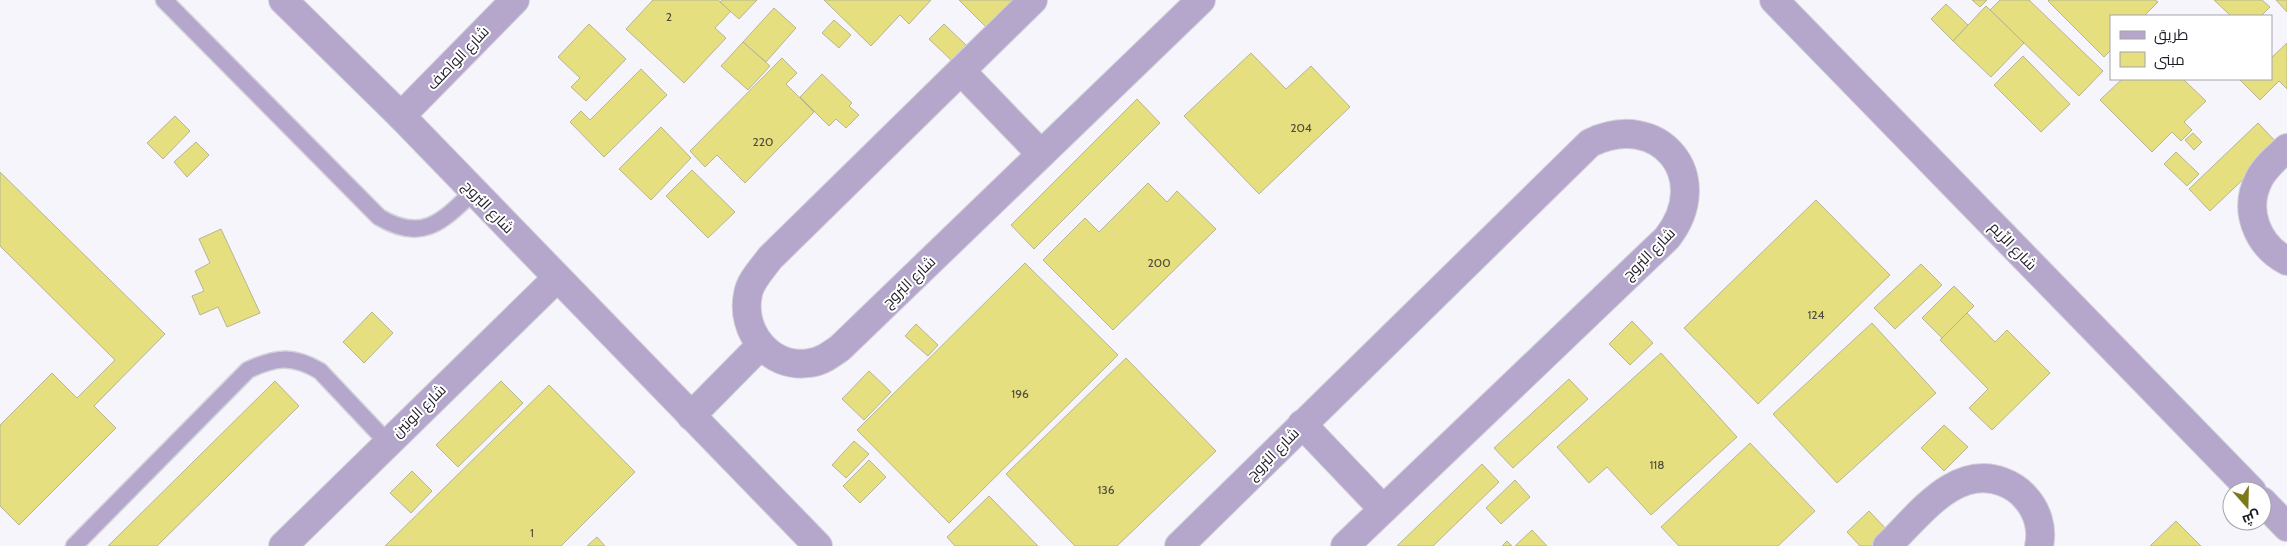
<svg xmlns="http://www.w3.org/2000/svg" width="2287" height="546" font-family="Cabin,Cairo,sans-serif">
<rect width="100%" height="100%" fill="#f7f5fc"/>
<g fill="#e5df7f" stroke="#b7b592">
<path d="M653 0H718L731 11 715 28 726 38 684 83 626 29Z"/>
<path d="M722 0H757L739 19 720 2Z"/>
<path d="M824 0H931L909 24 900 15 871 46Z"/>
<path d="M959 0H1015L987 28Z"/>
<path d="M1972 0H1987L1980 7Z"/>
<path d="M2000 0H2029L2103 71 2079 96 1990 10Z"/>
<path d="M2049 0H2155L2158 2 2144 16H2111V50L2104 57 2048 1Z"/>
<path d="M2214 0H2262L2270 7 2261 16H2231Z"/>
<path d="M2276 0H2287V12Z"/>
<path d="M1946 4 1968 25 1953 41 1931 19Z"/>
<path d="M1986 6 2024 43 1991 77 1953 41Z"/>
<path d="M774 8 796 28 766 62 743 42Z"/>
<path d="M834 20 851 35 839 48 822 33Z"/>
<path d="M589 24 626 59 586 101 571 87 580 78 558 57Z"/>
<path d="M944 24 967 46 952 61 929 39Z"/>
<path d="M743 42 770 66 748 90 721 66Z"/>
<path d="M2287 43V89L2279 81 2260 100 2239 79H2271V58Z"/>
<path d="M1251 53 1286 89 1311 66 1350 107 1259 194 1184 116Z"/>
<path d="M2023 56 2070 104 2041 132 1994 85Z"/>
<path d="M782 58 797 73 786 84 814 112 745 183 717 155 705 167 690 151Z"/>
<path d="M641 69 667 95 604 157 570 122 581 111 590 120Z"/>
<path d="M822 74 852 103 849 106 859 115 846 128 836 119 829 126 800 97Z"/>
<path d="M2122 79H2183L2206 101 2184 122 2192 130 2181 141 2172 132 2152 152 2100 100Z"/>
<path d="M1137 99 1160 123 1034 249 1011 225Z"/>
<path d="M175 116 190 131 163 159 147 143Z"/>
<path d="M2258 123 2279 145 2210 211 2189 189Z"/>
<path d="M661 127 691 158 651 200 619 169Z"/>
<path d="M2193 133 2202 142 2194 150 2185 140Z"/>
<path d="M196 142 209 155 187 177 174 162Z"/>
<path d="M2176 152 2199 174 2187 186 2164 164Z"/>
<path d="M692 170 735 212 708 238 666 196Z"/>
<path d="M0 172 165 334 94 406 116 428 19 525 0 506V425L52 373 77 398 115 360 0 246Z"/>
<path d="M1148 183 1167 202 1177 191 1216 229 1113 330 1043 260 1085 218 1099 232Z"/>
<path d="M1816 200 1890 275 1758 404 1684 328Z"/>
<path d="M221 229 260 313 227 327 218 307 200 315 192 296 204 291 195 271 210 263 199 239Z"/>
<path d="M1025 263 1118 355 949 523 857 430Z"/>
<path d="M1921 264 1942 285 1895 329 1874 308Z"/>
<path d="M1954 286 1974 306 1942 338 1922 318Z"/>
<path d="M372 312 393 333 364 363 343 342Z"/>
<path d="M1967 313 1995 342 2007 330 2050 373 1992 430 1969 408 1988 389 1940 340Z"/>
<path d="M1632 321 1653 343 1630 365 1609 344Z"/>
<path d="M1872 323 1936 393 1837 483 1773 414Z"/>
<path d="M916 324 938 345 928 356 905 336Z"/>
<path d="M1661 353 1737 437 1651 515 1607 467 1589 483 1557 447Z"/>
<path d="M1126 358 1216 451 1117 546H1075L1006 474Z"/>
<path d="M869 371 891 392 864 420 842 399Z"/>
<path d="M1569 379 1588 399 1513 468 1494 448Z"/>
<path d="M275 381 299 406 157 546H108Z"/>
<path d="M501 381 523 403 458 467 436 445Z"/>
<path d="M549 385 635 472 561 546H385Z"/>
<path d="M1944 425 1968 447 1944 471 1921 448Z"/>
<path d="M854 441 869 454 846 478 832 465Z"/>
<path d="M1750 443 1815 511 1778 546H1679L1661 527Z"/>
<path d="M869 460 886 477 860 503 843 486Z"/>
<path d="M1482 464 1499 482 1433 546H1397Z"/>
<path d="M412 471 432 491 411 513 390 493Z"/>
<path d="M1515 480 1530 497 1501 524 1486 508Z"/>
<path d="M989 496 1038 546H955L947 537Z"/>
<path d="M1869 511 1889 532 1874 546H1860L1847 532Z"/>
<path d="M2176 521 2201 546H2150Z"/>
<path d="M1532 530 1547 546H1515Z"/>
<path d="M597 537 605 546H587Z"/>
<path d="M1507 541 1512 546H1502Z"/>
</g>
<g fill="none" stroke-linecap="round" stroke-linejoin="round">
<g stroke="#d4d2da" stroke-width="19">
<g id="service">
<path d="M164 0 379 217C422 243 442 222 473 192"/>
<path d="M74 546 248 370C276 357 292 355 320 371L387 442"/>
</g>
</g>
<g stroke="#d4d2da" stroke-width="30">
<g id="minor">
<path d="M283 0 401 116 818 546"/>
<path d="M1033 0 770 258C762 269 750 281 748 294 740 331 770 369 809 363 821 362 830 355 840 348L1201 0"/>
<path d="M961 71 1041 154"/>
<path d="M401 116 515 0"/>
<path d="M2287 148C2277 157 2265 167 2259 179 2243 210 2257 245 2287 261"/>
<path d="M691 416 760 346"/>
<path d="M1302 424 1383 509"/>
<path d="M283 546 557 278"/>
<path d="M1179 546 1590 143C1659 109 1715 177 1667 238L1345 546"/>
<path d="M1887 546C1918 517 1955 463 2003 482 2011 485 2019 490 2025 497 2037 510 2043 528 2039 546"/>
</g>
</g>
<g stroke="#d4d2da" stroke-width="30">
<g id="tertiary">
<path d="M1774 0 2252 491"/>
<path d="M2262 501 2287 527"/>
</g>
</g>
<use href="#service" stroke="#b5a7cc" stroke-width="16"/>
<use href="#minor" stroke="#b5a7cc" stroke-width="28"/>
<use href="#tertiary" stroke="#b5a7cc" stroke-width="28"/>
</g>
<g text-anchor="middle" stroke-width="4" stroke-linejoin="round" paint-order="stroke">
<g font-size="12" fill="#504b3c">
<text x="669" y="21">2</text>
<text x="1301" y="132">204</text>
<text x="763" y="146">220</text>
<text x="1159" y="267">200</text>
<text x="1816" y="319">124</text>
<text x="1020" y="398">196</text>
<text x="1657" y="469">118</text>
<text x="1106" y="494">136</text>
<text x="532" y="537">1</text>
</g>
<g font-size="15" fill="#1e1a26" stroke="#fff">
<text transform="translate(458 58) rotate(-46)" y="5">شارع الواصف</text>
<text transform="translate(488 207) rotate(46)" y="5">شارع البُروج</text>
<text transform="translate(2013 246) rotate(46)" y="5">شارع الرِّيم</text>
<text transform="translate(1649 254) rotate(-45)" y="5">شارع البُروج</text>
<text transform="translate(909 282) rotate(-44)" y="5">شارع البُروج</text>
<text transform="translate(419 411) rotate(-44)" y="5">شارع الوتين</text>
<text transform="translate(1273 454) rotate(-45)" y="5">شارع البُروج</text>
</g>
</g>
<rect x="2110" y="15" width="162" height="65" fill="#ffffff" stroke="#a5a3a8"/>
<rect x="2120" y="31" width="25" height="8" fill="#b5a7cc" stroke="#a5a3a8"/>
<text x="2154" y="40" font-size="15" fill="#1e1a26">طريق</text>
<rect x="2120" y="52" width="25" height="15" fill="#e5df7f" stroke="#a5a3a8"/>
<text x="2154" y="65" font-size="15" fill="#1e1a26">مبنى</text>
<g transform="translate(2247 506) rotate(160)"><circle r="24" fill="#ffffff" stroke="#a5a3a8"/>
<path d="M0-4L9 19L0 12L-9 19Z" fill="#7e781d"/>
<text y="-8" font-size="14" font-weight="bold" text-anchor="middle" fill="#1e1a26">ش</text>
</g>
</svg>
